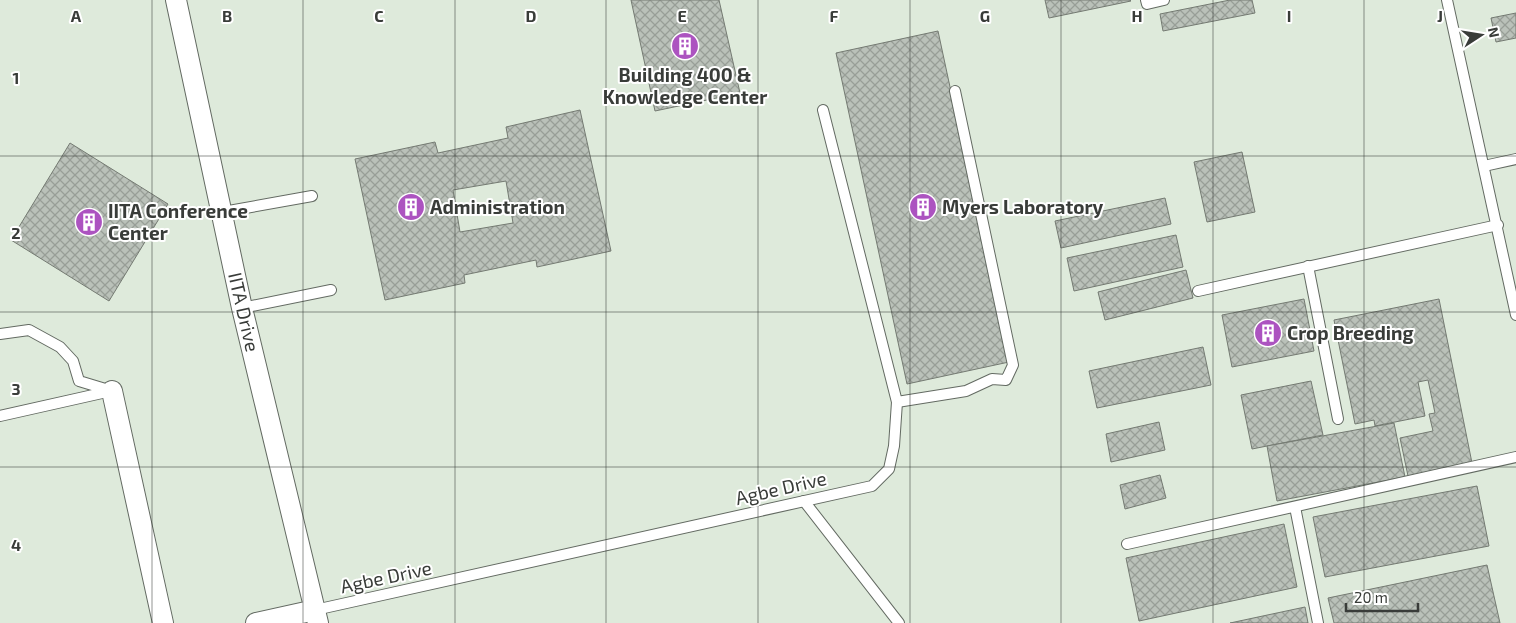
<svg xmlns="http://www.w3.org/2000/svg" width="1516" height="623" font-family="'Exo 2',sans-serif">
<defs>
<pattern id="building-cross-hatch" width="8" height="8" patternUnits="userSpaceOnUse" patternTransform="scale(1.25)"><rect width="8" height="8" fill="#bac1b9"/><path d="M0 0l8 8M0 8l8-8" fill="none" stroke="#989e97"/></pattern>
</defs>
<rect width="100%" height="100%" fill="#edf4ec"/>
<rect fill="#deeadb" x="0" y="0" width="1516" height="623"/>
<g fill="url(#building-cross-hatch)" stroke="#747a72" fill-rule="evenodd">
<path d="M631 0H719L740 93 655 111Z"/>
<path d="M1045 0H1130L1131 1 1049 18Z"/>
<path d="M1230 0H1252L1255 13 1163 31 1160 14Z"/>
<path d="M1516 13V38L1496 42 1491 18Z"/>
<path d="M938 31 1009 362 907 384 836 53Z"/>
<path d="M580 110 611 251 537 267 536 260 464 275 465 283 385 300 355 159 435 142 438 153 508 138 506 127ZM506 181 513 223 460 232 453 190Z"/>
<path d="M70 143 168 204 109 301 11 240Z"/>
<path d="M1242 152 1255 212 1207 222 1194 162Z"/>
<path d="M1165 198 1171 224 1061 248 1055 221Z"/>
<path d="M1176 235 1183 267 1074 291 1067 258Z"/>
<path d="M1186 270 1193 298 1105 320 1098 292Z"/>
<path d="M1304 299 1314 351 1232 367 1222 315Z"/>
<path d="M1439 299 1472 463 1408 476 1400 438 1433 431 1429 414 1435 413 1428 380 1418 382 1425 416 1375 426 1374 420 1355 424 1334 320Z"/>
<path d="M1203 347 1211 385 1097 408 1089 371Z"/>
<path d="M1311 381 1323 435 1252 449 1241 395Z"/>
<path d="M1159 422 1165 450 1111 462 1106 434Z"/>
<path d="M1394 423 1405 477 1277 501 1267 446Z"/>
<path d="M1160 475 1166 498 1125 509 1120 485Z"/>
<path d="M1477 486 1489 546 1325 577 1313 517Z"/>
<path d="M1284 524 1297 587 1139 621 1126 558Z"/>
<path d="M1487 565 1500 623H1334L1328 598Z"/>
<path d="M1305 607 1308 623H1230Z"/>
</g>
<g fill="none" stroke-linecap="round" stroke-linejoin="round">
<g stroke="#636a62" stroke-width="12">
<g id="service">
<path d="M1146 0 1147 4 1164 0"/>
<path d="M1447 0 1516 315"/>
<path d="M1484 166 1516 159"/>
<path d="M223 212 312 196"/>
<path d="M1308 266 1338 419"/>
<path d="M1198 291 1498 225"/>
<path d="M242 308 331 290"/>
<path d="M0 334 29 330 60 347 73 361 79 381 112 391"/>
<path d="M897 402 966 391 992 379 1006 380 1013 365 955 91"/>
<path d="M0 416 111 391"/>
<path d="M804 501 899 623"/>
<path d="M1295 507 1318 623"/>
<path d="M1127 544 1516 457"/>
<path d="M315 610 872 486 889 469 894 446 897 402 823 110"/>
</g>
</g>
<g stroke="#636a62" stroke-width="22">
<g id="minor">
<path d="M176 0 242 308 318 623"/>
<path d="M112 391 163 623"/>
<path d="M256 623 315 610"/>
</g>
</g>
<use href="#service" stroke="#fff" stroke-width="10"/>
<use href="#minor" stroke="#fff" stroke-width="20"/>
</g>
<path fill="none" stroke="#393c39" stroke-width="1" stroke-opacity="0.55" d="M152 0V623M303 0V623M455 0V623M606 0V623M758 0V623M910 0V623M1061 0V623M1213 0V623M1364 0V623M0 156H1516M0 312H1516M0 467H1516"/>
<defs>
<g id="building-disc" transform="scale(1.4375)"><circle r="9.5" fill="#ac53c0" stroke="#fff"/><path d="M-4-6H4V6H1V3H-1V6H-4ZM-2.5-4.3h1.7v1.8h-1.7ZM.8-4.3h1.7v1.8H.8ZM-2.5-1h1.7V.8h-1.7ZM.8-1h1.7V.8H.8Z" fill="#fff"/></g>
</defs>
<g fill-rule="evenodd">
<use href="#building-disc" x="685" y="46"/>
<use href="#building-disc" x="411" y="207"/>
<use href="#building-disc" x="923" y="207"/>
<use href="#building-disc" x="89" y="222"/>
<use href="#building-disc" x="1268" y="333"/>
</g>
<g text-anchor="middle" stroke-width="4" stroke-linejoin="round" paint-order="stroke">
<g font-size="19" font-weight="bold" fill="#393c39" stroke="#fff" text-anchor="start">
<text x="685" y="82" text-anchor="middle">Building 400 &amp;<tspan x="685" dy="22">Knowledge Center</tspan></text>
<text x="430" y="214">Administration</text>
<text x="942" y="214">Myers Laboratory</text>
<text x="108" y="218">IITA Conference<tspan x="108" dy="22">Center</tspan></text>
<text x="1287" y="340">Crop Breeding</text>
</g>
<g font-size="19" fill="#393c39" stroke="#fff">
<text transform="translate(244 312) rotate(77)" y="7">IITA Drive</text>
<text transform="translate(781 488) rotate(-13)" y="7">Agbe Drive</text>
<text transform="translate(386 577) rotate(-12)" y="7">Agbe Drive</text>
</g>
</g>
<g font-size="16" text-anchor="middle" font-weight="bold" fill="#393c39" stroke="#fff" stroke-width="4" stroke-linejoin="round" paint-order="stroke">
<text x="76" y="22">A</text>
<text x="227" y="22">B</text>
<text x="379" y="22">C</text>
<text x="531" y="22">D</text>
<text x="682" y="22">E</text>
<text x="834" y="22">F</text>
<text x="985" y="22">G</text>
<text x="1137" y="22">H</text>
<text x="1289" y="22">I</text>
<text x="1440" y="22">J</text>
<text x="16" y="84">1</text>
<text x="16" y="239">2</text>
<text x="16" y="395">3</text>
<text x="16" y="551">4</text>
</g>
<g transform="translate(1481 35) rotate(78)" stroke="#ffffff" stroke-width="4" paint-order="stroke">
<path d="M0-4L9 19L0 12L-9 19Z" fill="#393c39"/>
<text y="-8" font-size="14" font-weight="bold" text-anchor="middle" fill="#393c39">N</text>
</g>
<path d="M1346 603v8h72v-8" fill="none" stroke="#393c39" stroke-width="2.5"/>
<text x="1354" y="603" font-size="15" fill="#393c39" stroke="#ffffff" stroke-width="4" paint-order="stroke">20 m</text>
</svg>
